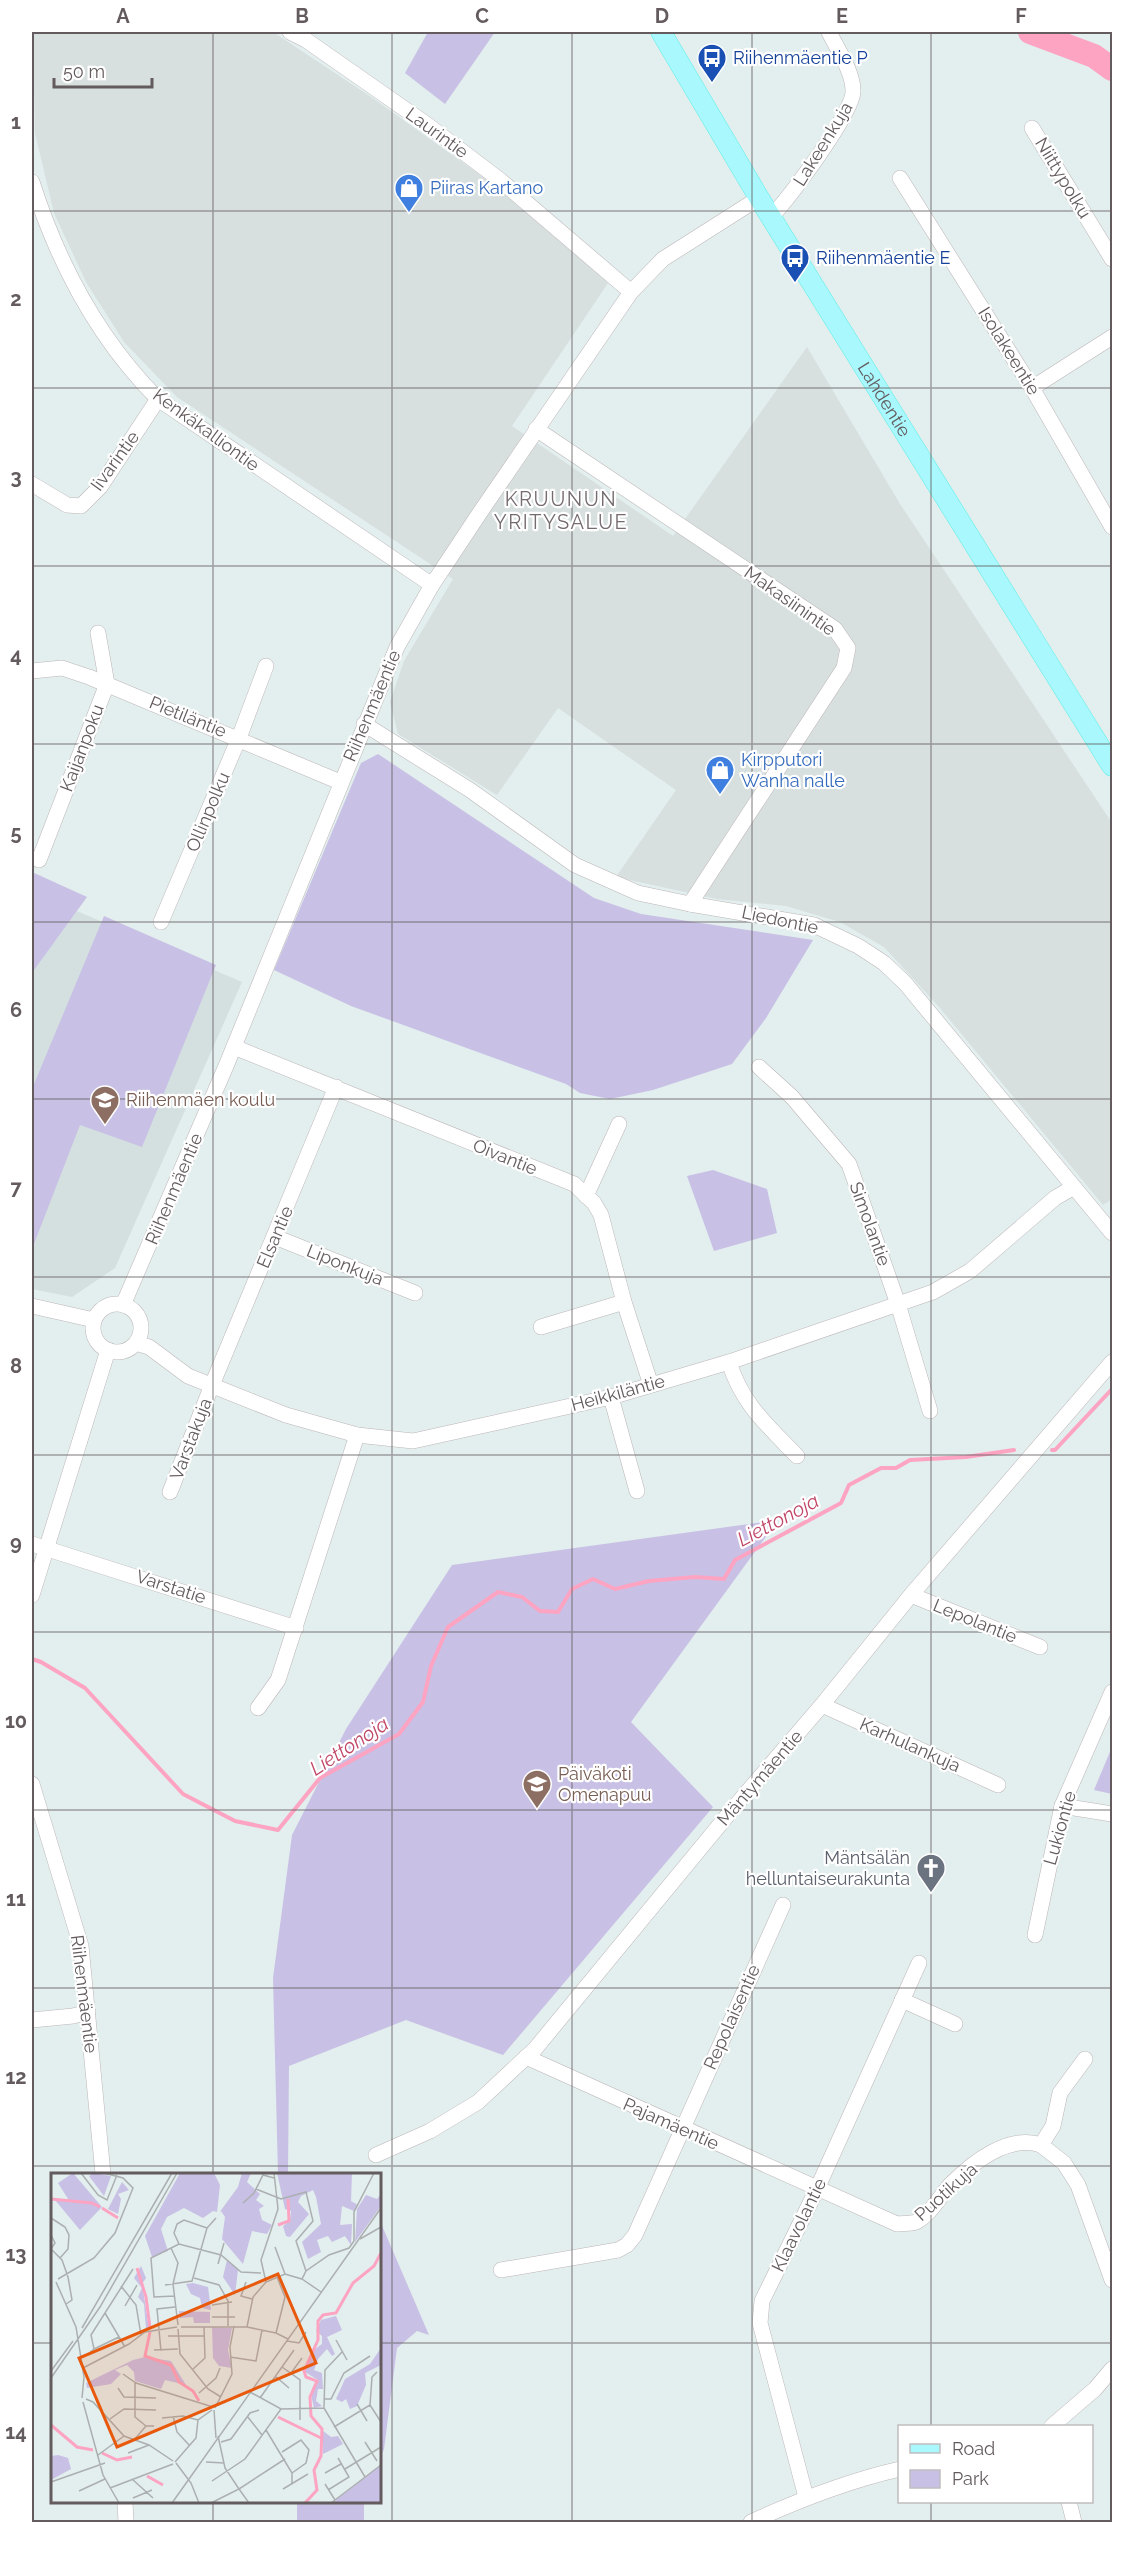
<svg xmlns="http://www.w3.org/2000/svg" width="1144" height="2554" font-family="Raleway,sans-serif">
<rect width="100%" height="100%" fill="#e3eeee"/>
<path fill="#d7dfdf" d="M33 32H273L371 97 504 192 608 283 512 426 673 536 807 347 900 504 1112 823V1199L1103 1205 940 1008 884 947 840 922 786 906 717 899 616 877 676 790 558 708 497 795 398 734 390 702 404 661 453 579 177 397 124 342 86 282 54 213 35 133Z"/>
<path fill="#d4e0e0" d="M77 911 242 982 115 1268 72 1297 32 1289V973Z"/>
<g fill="#c8c0e5">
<path d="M428 32H495L445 104 405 73Z"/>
<path d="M378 754 594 898 641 914 813 940 766 1018 732 1064 653 1090 610 1099 580 1093 566 1084 351 1006 274 970 361 763Z"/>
<path d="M32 872 87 897 32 973Z"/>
<path d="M104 916 216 965 142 1147 80 1125 32 1249V1089Z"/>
<path d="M713 1170 767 1189 777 1233 714 1251 687 1176Z"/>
<path d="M778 1520 631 1722 713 1807 503 2055 406 2020 289 2066 288 2174H278L273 1978 292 1835 346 1729 452 1565Z"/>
<path d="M1112 1747V1794L1094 1790Z"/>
<path d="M380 2221 429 2335 417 2331 397 2348 384 2449 380 2458Z"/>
<rect x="297" y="2502" width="67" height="20"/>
</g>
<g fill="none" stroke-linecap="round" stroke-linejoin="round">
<g stroke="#fda4c2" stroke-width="4">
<path d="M1052 1450H1055L1112 1389"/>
<path d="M32 1659 41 1662 85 1688 183 1794 235 1821 278 1830 320 1778 399 1734 423 1702 431 1666 448 1627 498 1592 522 1597 540 1611 558 1612 572 1589 593 1579 615 1589 649 1581 695 1577 724 1579 735 1560 841 1503 849 1485 881 1468H896L910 1460 966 1457 1014 1450"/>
</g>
<path stroke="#fda4c2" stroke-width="24" d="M1030 32 1094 56 1112 69"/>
<g stroke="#bdb6b7" stroke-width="16">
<g id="minor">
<path d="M290 32 306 40 429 126 500 180 631 292"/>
<path d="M1032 128 1112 259"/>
<path d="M900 178 1032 388 1112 527"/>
<path d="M32 182C58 263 97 338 158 399L432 585"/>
<path d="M771 217C788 199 854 112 853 91 853 71 837 49 829 32"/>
<path d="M1032 388 1112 337"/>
<path d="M536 429 835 629 848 648 844 668 690 904"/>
<path d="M32 484 67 505 81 506 100 487 158 399"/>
<path d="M32 671 62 668 89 677 340 782"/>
<path d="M364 724 470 790 575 865 638 893 690 904 814 925 858 946 884 963 905 983 1112 1233"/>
<path d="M39 860 107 684 98 633"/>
<path d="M161 922 239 738 266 666"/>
<path d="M234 1047 574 1184 594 1203 601 1215 624 1302 651 1385"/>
<path d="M759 1067 792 1097 849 1164 898 1304 930 1411"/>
<path d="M586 1196 619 1124"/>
<path d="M275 1237 415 1293"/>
<circle cx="117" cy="1328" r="24"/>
<path d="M123 1305 226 1066 397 647 432 585 479 514 631 292 663 259 759 198"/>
<path d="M32 1306 94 1320"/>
<path d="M541 1327 624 1302"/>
<path d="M136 1343 149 1347 188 1376 286 1415 357 1435 413 1441 611 1397 729 1362 933 1292 970 1271 1055 1198 1074 1187"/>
<path d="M729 1362C742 1404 767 1425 797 1456"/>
<path d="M611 1397 637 1491"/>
<path d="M170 1492 212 1385 336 1087"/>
<path d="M32 1544 296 1628"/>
<path d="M32 1595 108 1350"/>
<path d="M911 1595 1040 1647"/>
<path d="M822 1705 998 1785"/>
<path d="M258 1708 278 1680 357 1435"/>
<path d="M32 1784 81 1946 103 2174"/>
<path d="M1062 1806 1112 1814"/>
<path d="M1035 1935 1062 1806 1112 1692"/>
<path d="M902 2000 955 2024"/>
<path d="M32 2020 73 2016 88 2012"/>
<path d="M526 2057 897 2224C903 2223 911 2224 916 2222 931 2214 940 2196 951 2184 973 2162 1009 2134 1041 2145L1053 2126 1060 2093 1085 2059"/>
<path d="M1041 2145 1064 2163 1078 2185 1112 2280"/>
<path d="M376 2155 430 2131 478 2102 535 2049 736 1805 822 1705 911 1595 1112 1362"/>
<path d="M501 2270 618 2250 627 2245 635 2235 783 1905"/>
<path d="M1052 2426 1095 2389 1112 2369"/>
<path d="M806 2497 760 2323 762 2301 817 2189 919 1963"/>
<path d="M125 2502 126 2522"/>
<path d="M1069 2502 1074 2522"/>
<path d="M751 2522C799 2500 847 2481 900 2469"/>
</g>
</g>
<g stroke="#5ceee5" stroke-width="21">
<g id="major">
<path id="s1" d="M661 32 759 198 1112 766"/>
</g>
</g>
<use href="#minor" stroke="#fff" stroke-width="15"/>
<use href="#major" stroke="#a9f8fd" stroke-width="20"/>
</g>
<path fill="none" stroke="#635b5d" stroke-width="1.5" stroke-opacity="0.55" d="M213 32V2174M392 32V2522M572 32V2522M752 32V2522M931 32V2426M32 211H1112M32 388H1112M32 566H1112M32 744H1112M32 922H1112M32 1099H1112M32 1277H1112M32 1455H1112M32 1632H1112M32 1810H1112M32 1988H1112M32 2166H1112M32 2343H52M380 2343H1112M213 2502V2522M931 2502V2522"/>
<defs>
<g id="bus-pin" transform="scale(1.5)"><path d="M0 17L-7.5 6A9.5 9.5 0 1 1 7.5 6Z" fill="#1a4fb4" stroke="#fff"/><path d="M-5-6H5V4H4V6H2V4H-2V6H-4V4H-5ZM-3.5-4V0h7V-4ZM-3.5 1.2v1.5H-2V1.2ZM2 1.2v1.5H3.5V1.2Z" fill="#fff"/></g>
<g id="shop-pin" transform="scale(1.5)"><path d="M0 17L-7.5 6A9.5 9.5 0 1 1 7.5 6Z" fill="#3f7fe0" stroke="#fff"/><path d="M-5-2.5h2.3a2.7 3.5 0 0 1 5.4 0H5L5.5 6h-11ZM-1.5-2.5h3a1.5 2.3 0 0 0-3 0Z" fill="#fff"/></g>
<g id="school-pin" transform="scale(1.5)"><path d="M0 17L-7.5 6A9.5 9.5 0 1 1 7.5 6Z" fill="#8d6e63" stroke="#fff"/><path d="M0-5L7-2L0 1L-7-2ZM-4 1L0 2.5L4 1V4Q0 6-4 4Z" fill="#fff"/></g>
<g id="church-pin" transform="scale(1.5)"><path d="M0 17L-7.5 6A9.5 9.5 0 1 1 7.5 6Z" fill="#6b7280" stroke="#fff"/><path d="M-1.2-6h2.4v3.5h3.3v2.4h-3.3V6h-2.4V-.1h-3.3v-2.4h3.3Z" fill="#fff"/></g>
</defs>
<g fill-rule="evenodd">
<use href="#bus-pin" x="712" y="58"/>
<use href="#shop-pin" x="409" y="188"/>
<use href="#bus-pin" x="795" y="258"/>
<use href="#shop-pin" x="720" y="770"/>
<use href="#school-pin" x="105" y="1100"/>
<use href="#school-pin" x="537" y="1784"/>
<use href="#church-pin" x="931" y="1868"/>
</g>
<g text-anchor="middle" stroke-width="4.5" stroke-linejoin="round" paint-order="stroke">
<g font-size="18" fill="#164399" stroke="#fff" text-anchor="start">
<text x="733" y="64">Riihenmäentie P</text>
<text x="816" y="264">Riihenmäentie E</text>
</g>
<g font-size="18" fill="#635b5d" stroke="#fff">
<text transform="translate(437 133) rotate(36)" y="6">Laurintie</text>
<text transform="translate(823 144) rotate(-58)" y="6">Lakeenkuja</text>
<text transform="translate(1063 178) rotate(59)" y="6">Niittypolku</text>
<text transform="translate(1009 351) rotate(58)" y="6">Isolakeentie</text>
<text dy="6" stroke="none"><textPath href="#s1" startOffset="430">Lahdentie</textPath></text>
<text transform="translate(206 430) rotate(36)" y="6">Kenkäkalliontie</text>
<text transform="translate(115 461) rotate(-54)" y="6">Iivarintie</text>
<text transform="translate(790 601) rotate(35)" y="6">Makasiinintie</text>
<text transform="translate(372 706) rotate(-67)" y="6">Riihenmäentie</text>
<text transform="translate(188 717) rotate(22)" y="6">Pietiläntie</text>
<text transform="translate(82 748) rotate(-69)" y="6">Kaijanpoku</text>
<text transform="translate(208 812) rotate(-67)" y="6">Ollinpolku</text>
<text transform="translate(780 920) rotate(12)" y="6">Liedontie</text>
<text transform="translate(505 1157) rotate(22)" y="6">Oivantie</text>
<text transform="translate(174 1189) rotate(-67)" y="6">Riihenmäentie</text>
<text transform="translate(870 1224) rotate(70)" y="6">Simolantie</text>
<text transform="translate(275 1237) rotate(-67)" y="6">Elsantie</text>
<text transform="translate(345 1265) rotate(22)" y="6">Liponkuja</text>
<text transform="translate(618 1393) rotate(-15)" y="6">Heikkiläntie</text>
<text transform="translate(191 1439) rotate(-69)" y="6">Varstakuja</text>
<text transform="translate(171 1587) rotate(18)" y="6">Varstatie</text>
<text transform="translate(975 1621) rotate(22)" y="6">Lepolantie</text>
<text transform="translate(910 1745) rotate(24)" y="6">Karhulankuja</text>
<text transform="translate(760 1778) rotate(-49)" y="6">Mäntymäentie</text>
<text transform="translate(1060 1828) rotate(-74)" y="6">Lukiontie</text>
<text transform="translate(84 1994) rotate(83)" y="6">Riihenmäentie</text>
<text transform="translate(732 2017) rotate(-66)" y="6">Repolaisentie</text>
<text transform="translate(671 2124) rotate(24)" y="6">Pajamäentie</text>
<text transform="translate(946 2192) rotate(-42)" y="6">Puotikuja</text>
<text transform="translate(799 2225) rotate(-64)" y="6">Klaavolantie</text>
</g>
<g font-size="18" fill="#366cbe" stroke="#fff" text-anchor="start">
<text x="430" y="194">Piiras Kartano</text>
<text x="741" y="766">Kirpputori<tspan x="741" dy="21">Wanha nalle</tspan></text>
</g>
<g font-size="18" fill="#785e54" stroke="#fff" text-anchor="start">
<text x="126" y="1106">Riihenmäen koulu</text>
<text x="558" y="1780">Päiväkoti<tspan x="558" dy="21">Omenapuu</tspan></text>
</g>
<g font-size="18" fill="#5b616d" stroke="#fff" text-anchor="end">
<text x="910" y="1864">Mäntsälän<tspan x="910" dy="21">helluntaiseurakunta</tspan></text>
</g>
<g font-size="20" letter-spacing="1.5" fill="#756c6f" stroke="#fff">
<text x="561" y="506">KRUUNUN<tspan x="561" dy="23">YRITYSALUE</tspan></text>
</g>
<g font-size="20" font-style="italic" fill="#c04767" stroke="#fff">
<text transform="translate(778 1520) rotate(-28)" y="7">Liettonoja</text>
<text transform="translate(349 1746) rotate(-33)" y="7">Liettonoja</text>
</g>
</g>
<g transform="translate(51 2173)">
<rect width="330" height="330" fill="#e3eeee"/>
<path d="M22 0 51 34 29 57 4 27 19 29 7 10ZM42 0 60 3 53 23 38 3ZM129 0H163L169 12 166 39 162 38 152 45 133 35 116 44 110 56 117 78 101 84 94 63ZM191 0H200L196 9 209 21 205 27 213 33 208 36 211 47 221 52 216 61 201 58 192 91 171 66 174 44 170 38 168 40 187 14ZM226 0H301L300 28 307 32 303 38 291 33 289 52 301 51 300 72 294 63 281 69 277 63 266 67 270 79 257 86 251 69 270 51 265 24 262 17 250 23 247 29 258 41 239 64 235 63 232 53 239 48 240 38 234 36ZM71 9 78 17 67 21 70 26 67 41 57 36ZM330 21V33L304 69 306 36 315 22 326 26ZM176 87 187 97 184 122 172 104ZM90 93 95 105 91 111 98 155 95 156 93 131 87 124 91 115 83 105ZM142 110 157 114 160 137 151 135 149 125 140 121 135 111ZM128 138 159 139V150H143L142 144 129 145ZM285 143 291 157 276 164 284 181 281 183 276 176 267 186 263 197 271 200 272 216H267L265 228 271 233 263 235 260 222 267 207 254 199 260 179 271 171V163L265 158 270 147ZM161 154 181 155 177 177 181 195 168 193 162 185ZM330 175V192L314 200 315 212 306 233 299 236 295 226 291 229 285 226 294 206 319 191ZM94 184 120 188 135 212 114 207 110 216 84 208 83 199 76 192 64 197 70 201 60 211 36 215 35 210 82 187ZM272 258 280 264 287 263 292 271 272 281ZM7 282 17 285 20 296 0 307V283ZM330 292V330H281Z" fill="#c8c0e5"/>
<path fill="none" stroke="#fda4c2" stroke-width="3" d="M0 26 41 30 49 34M51 35 67 45M227 52 238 48 237 26M86 95 95 124 99 155M99 159 94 183 120 192 128 209 142 218 148 228M227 244 270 265M0 252 26 274 42 277M51 280 66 287 81 284M96 303 112 312M254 330 266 317 263 297 270 283 271 256 260 243 259 224 266 208 255 204 253 198 267 167V148L272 142 285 140 302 110 323 93 330 80"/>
<path fill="none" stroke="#acafb0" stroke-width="1.5" d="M30 0 47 22 56 27 66 2M205 16 230 26 255 19 262 48 245 68 255 98M192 30 203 20 212 2 223 5M0 45 14 54 18 62 17 76 9 85M0 62 4 70 0 76 11 87 17 104 21 127 15 131M309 66 330 54M128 71 123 60 126 51 133 47 156 55M224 74 234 101M120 75 127 90 122 111 127 152M167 91 173 70M143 105 168 112 177 128V153M7 106 43 85 64 60 82 15 72 5 53 0M251 106 270 119M5 109 25 154 33 204 31 225M195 109 190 123 201 126M215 109 210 87 227 36 223 0M114 112 141 108 156 55 165 45M70 113 85 132 90 162M123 123 103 124 100 85 128 71 170 82 190 99 210 100M161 132 181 129M74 133 86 112M54 140 74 174M161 144H184M130 154H196L225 160 237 166M196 154 202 124 215 109 234 101 251 106 255 98 278 82 298 75 303 68V39L323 0M31 155 121 0M127 156 129 181 157 216 170 224M225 160 234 124 226 104M117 163H154M285 167 296 187M236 168 248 170 255 159M43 176 68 164M103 177 127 176M110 178 106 136 124 134M291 179 274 197 273 235 314 304M37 181 43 176 40 162 82 96M179 184 205 188 211 157M231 194 249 207V247M32 195 78 171 94 159 126 154M141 197 154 185 153 154M0 198 22 168M240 200 251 185M72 201 85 210 162 234M224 203 238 215M0 205 49 134 126 0M84 210V244L95 253H103M67 215 73 224 105 225M199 219 230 236 273 235M148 220 165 205 169 195M209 225 243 177M35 226 42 229 73 263 98 272 122 288M273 226H280L293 200 319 183M32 229 52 302 68 330M306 231 316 248M319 232 330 249M164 235 181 201 179 174 183 153M163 237 165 265M122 243 126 259 139 273M196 243 211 262M111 245 132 243 147 247M59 246 73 236 105 237M283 254 319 232 321 204 326 199M215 257 241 300V310M83 267 95 253M170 269 180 266 199 240 208 237M314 269 326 288M231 279 250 267 258 277 255 290 241 300M77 280 98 272M47 282 73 263M124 289 145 265 147 247 161 237M155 289 173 290M125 290 140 310 148 330M294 296 330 274M274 300 290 291M81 306 102 325M161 308 194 286 230 236M0 309 54 290M274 311 284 327M59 315 122 291M232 316 257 301M277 317 298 304 287 285M28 318 54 306M82 325 101 317M121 330 330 35M160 330 188 316 174 295 167 263M198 330 188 316 234 286M280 330 330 292"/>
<path fill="#e8590c" fill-opacity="0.15" stroke="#e8590c" stroke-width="3" d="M227 101 265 190 66 274 28 185Z"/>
<rect width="330" height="330" fill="none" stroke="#635b5d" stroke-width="3"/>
</g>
<rect width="1144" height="2554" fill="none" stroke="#ffffff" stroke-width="66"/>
<rect x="898" y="2425" width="195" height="78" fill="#ffffff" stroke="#c1bdbe" stroke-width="1.5"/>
<rect x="910" y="2444" width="30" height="9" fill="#a9f8fd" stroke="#c1bdbe" stroke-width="1.5"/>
<text x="952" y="2455" font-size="18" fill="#635b5d">Road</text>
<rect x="910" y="2470" width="30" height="18" fill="#c8c0e5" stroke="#c1bdbe" stroke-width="1.5"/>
<text x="952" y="2485" font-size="18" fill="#635b5d">Park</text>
<path d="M54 78v9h98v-9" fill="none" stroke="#635b5d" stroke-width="3"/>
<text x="63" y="78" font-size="18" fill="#635b5d" stroke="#ffffff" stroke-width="4.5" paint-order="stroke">50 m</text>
<rect x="33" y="33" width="1078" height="2488" fill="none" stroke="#635b5d" stroke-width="2"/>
<g font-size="20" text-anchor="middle" font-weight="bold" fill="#635b5d">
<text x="123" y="23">A</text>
<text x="302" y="23">B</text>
<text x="482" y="23">C</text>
<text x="662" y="23">D</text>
<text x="842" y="23">E</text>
<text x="1021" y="23">F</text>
<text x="16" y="129">1</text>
<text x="16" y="306">2</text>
<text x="16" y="484">3</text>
<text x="16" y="662">4</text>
<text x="16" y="840">5</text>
<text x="16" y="1017">6</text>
<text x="16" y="1195">7</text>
<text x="16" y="1373">8</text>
<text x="16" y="1550">9</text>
<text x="16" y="1728">10</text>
<text x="16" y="1906">11</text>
<text x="16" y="2084">12</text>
<text x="16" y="2261">13</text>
<text x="16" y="2439">14</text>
</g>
</svg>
